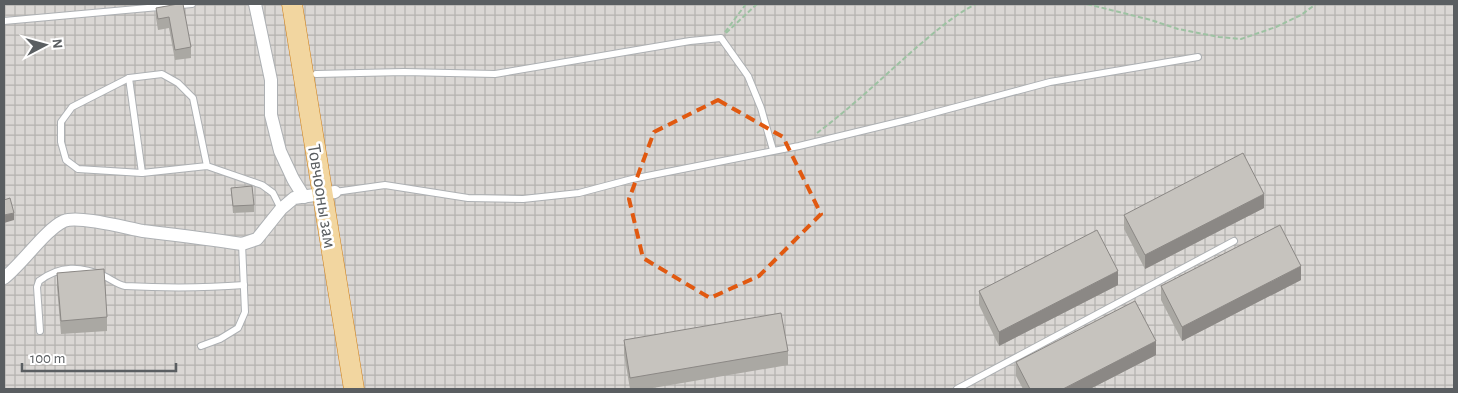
<svg xmlns="http://www.w3.org/2000/svg" width="1458" height="393" font-family="'Alegreya Sans',sans-serif">
<defs>
<pattern id="industrial-grid" width="8" height="8" patternUnits="userSpaceOnUse" patternTransform="scale(1.25)"><rect width="8" height="8" fill="#dad7d4"/><path d="M0 4h8M4 0v8" fill="none" stroke="#b4b2af"/></pattern>
</defs>
<rect width="100%" height="100%" fill="#ebe8e2"/>
<rect fill="url(#industrial-grid)" x="4" y="4" width="1450" height="385"/>
<g fill="none" stroke-linecap="round" stroke-linejoin="round">
<g stroke="#adb0b3" stroke-width="8">
<g id="service">
<path d="M4 21 192 4"/>
<path d="M316 74 404 72 495 74 690 41 721 38 748 76 761 108 773 150"/>
<path d="M129 78 142 173"/>
<path d="M207 166 193 98 178 83 162 74 129 78 72 107 61 122V142L66 160 78 169 142 173 207 166 262 185 273 193 281 209"/>
<path d="M335 192 385 185 468 198 523 199 579 193 632 179 799 146 911 119 1050 82 1198 57"/>
<path d="M40 331 37 287 39 281C60 265 81 266 104 276 111 279 118 285 125 286 164 288 205 288 244 285"/>
<path d="M201 346 220 339 238 328 245 312 242 244"/>
<path d="M957 389 1234 241"/>
</g>
</g>
<g stroke="#adb0b3" stroke-width="14">
<g id="minor">
<path d="M255 4 271 80V115L280 151 293 179 304 197"/>
<path d="M4 278C22 264 46 229 64 221 79 215 126 228 143 231 176 235 209 239 242 244L257 239 281 209 294 198 335 192"/>
</g>
</g>
<g stroke="#d1811b" stroke-width="21">
<path id="trunk" d="M292 4 354 389"/>
</g>
<g stroke="#9dc2a2" stroke-width="2" stroke-dasharray="5 2.5" stroke-linecap="butt">
<path d="M1087 4 1151 20 1178 29 1219 37 1241 39 1276 27 1301 15 1316 4"/>
<path d="M725 32 746 4"/>
<path d="M726 33 757 4"/>
<path d="M817 133C852 107 884 76 917 47 936 31 954 15 976 4"/>
</g>
<use href="#service" stroke="#fff" stroke-width="6"/>
<use href="#minor" stroke="#fff" stroke-width="12"/>
<use href="#trunk" stroke="#f2d6a0" stroke-width="20"/>
</g>
<g fill="#aaa8a3">
<path d="M178 4 191 47V58L175 60 169 28 158 30 156 18V8Z"/>
<path d="M231 188 254 205V212L233 213Z"/>
<path d="M1264 208 1145 269 1124 229V215Z"/>
<path d="M57 273 107 317V331L61 334 57 287Z"/>
<path d="M1301 280 1182 341 1161 300V286Z"/>
<path d="M1118 285 999 346 979 305V291Z"/>
<path d="M624 340 788 351V365L647 389H630L624 354Z"/>
<path d="M1156 355 1090 389H1023L1016 376V362Z"/>
</g>
<g fill="#8b8885">
<path d="M1264 194V208L1145 269V255Z"/>
<path d="M14 213V220L4 223V215Z"/>
<path d="M1301 266V280L1182 341V327Z"/>
<path d="M1118 271V285L999 346V332Z"/>
<path d="M1156 341V355L1090 389H1063Z"/>
</g>
<g fill="#c6c3be" stroke="#8b8885">
<path d="M178 4H183L191 47 175 50 169 17 158 19 156 8Z"/>
<path d="M1243 153 1264 194 1145 255 1124 215Z"/>
<path d="M252 186 254 205 233 206 231 188Z"/>
<path d="M10 198 14 213 4 215V200Z"/>
<path d="M1280 225 1301 266 1182 327 1161 286Z"/>
<path d="M1097 230 1118 271 999 332 979 291Z"/>
<path d="M104 269 107 317 61 321 57 273Z"/>
<path d="M1135 301 1156 341 1063 389H1030L1016 362Z"/>
<path d="M781 313 788 351 630 378 624 340Z"/>
</g>
<path fill="none" stroke="#e15910" stroke-width="4" stroke-dasharray="10 6" stroke-linejoin="round" d="M718 100 783 137 821 214 759 276 710 298 643 258 629 199 654 132Z"/>
<g text-anchor="middle" stroke-width="5" stroke-linejoin="round" paint-order="stroke">
<g font-size="19" fill="#5a5e61" stroke="#fff">
<text transform="translate(323 196) rotate(81)" y="7">Товчооны зам</text>
</g>
</g>
<rect width="1458" height="393" fill="none" stroke="#5a5e61" stroke-width="10"/>
<g transform="translate(45 45) rotate(84)" stroke="#ffffff" stroke-width="4" paint-order="stroke">
<path d="M0-4L9 19L0 12L-9 19Z" fill="#5a5e61"/>
<text y="-8" font-size="14" font-weight="bold" text-anchor="middle" fill="#5a5e61">N</text>
</g>
<path d="M22 363v8h154v-8" fill="none" stroke="#5a5e61" stroke-width="2.5"/>
<text x="30" y="363" font-size="15" fill="#5a5e61" stroke="#ffffff" stroke-width="4" paint-order="stroke">100 m</text>
</svg>
